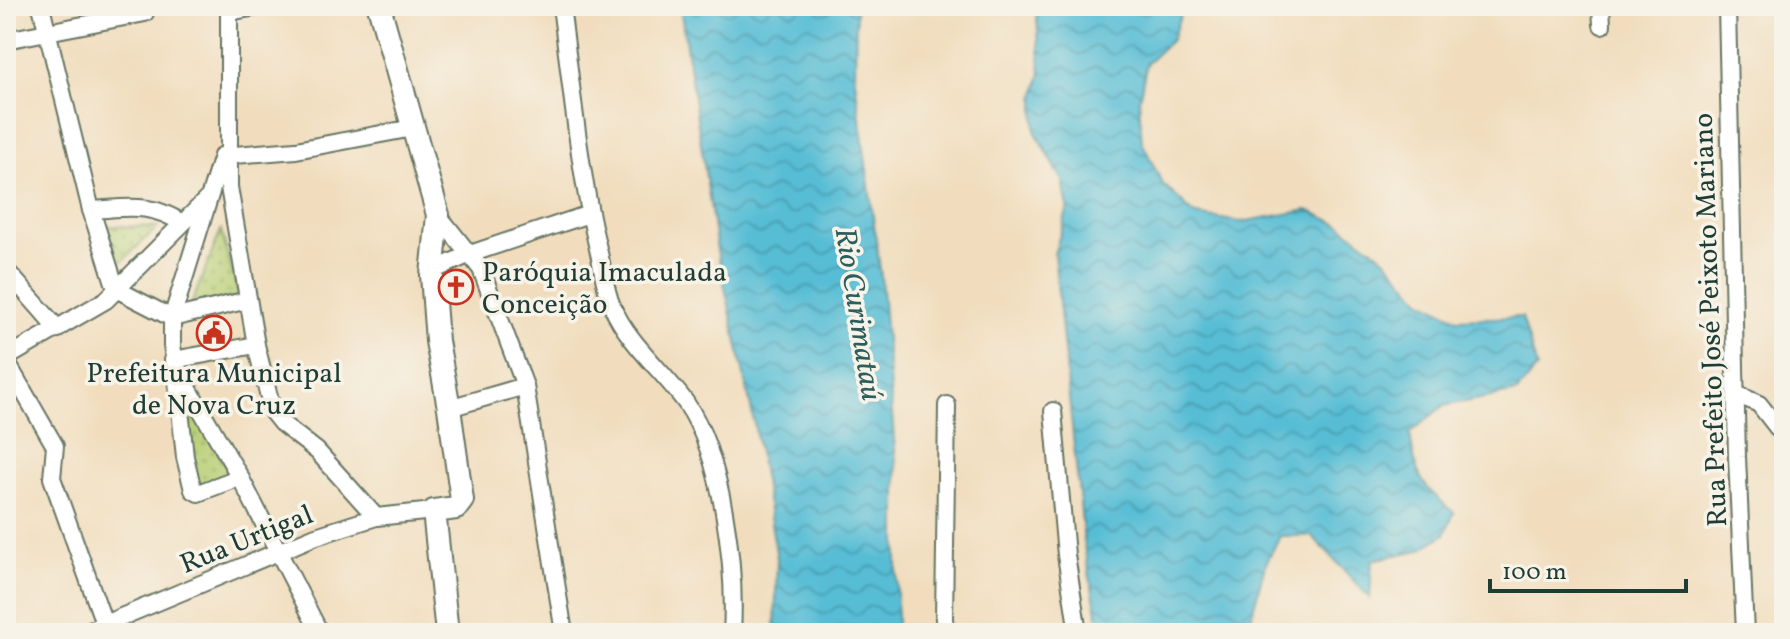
<svg xmlns="http://www.w3.org/2000/svg" width="1790" height="639" font-family="Vollkorn,serif">
<defs>
<pattern id="park-dots" width="8" height="8" patternUnits="userSpaceOnUse" patternTransform="scale(2)"><rect width="8" height="8" fill="#b7ce72"/><path d="M2 2h.1M6 6h.1" fill="none" stroke="#94a85e" stroke-width="1.8" stroke-linecap="round"/></pattern>
<pattern id="water-waves" width="16" height="10" patternUnits="userSpaceOnUse" patternTransform="scale(2)"><rect width="16" height="10" fill="#57bdd5"/><path d="M0 5q4-4 8 0t8 0" fill="none" stroke="#479bae"/></pattern>
</defs>
<rect width="100%" height="100%" fill="#f7f3e8"/>
<filter id="ink" filterUnits="userSpaceOnUse"><feTurbulence type="fractalNoise" baseFrequency=".0125" numOctaves="2"/><feDisplacementMap in="SourceGraphic" scale="16" xChannelSelector="R" yChannelSelector="G"/><feConvolveMatrix kernelMatrix="1 2 1 2 8 2 1 2 1" color-interpolation-filters="sRGB"/></filter>
<filter id="wash" filterUnits="userSpaceOnUse"><feTurbulence type="fractalNoise" baseFrequency=".006" numOctaves="4" result="noise"/><feDisplacementMap in="SourceGraphic" scale="32" xChannelSelector="R" yChannelSelector="G"/><feGaussianBlur stdDeviation="1.8" result="paint"/><feColorMatrix in="noise" values="0 0 0 0 0 0 0 0 0 0 0 0 0 0 0 0 0 1.4 0 .05"/><feComposite in="paint" operator="in"/></filter>
<g filter="url(#wash)">
<rect width="100%" height="100%" fill="#f1ddbd"/>
<g fill="url(#park-dots)" stroke="#6b8653" stroke-width="2">
<path d="M107 226 158 227 119 264Z"/>
<path d="M221 230 239 297 191 305Z"/>
<path d="M183 385 232 478 197 488Z"/>
</g>
<g fill="url(#water-waves)" stroke="#3b7d84" stroke-width="2">
<path d="M680 6H856L855 80 881 277 897 475V633H775L777 558 753 417 717 250Z"/>
<path d="M1036 6H1184L1172 39 1147 63 1139 99 1142 142 1162 183 1195 215 1241 222 1308 210 1339 224 1385 258 1421 300 1458 319 1522 317 1537 368 1517 392 1443 406 1410 433C1416 478 1420 483 1454 513L1445 534 1420 550 1372 560 1370 598 1312 536H1280L1265 565 1247 633H1101L1085 552 1054 254 1068 208 1063 181 1035 131V97L1041 73Z"/>
</g>
</g>
<g filter="url(#ink)">
<g fill="none" stroke-linecap="round" stroke-linejoin="round">
<g stroke="#687564" stroke-width="20">
<g id="minor">
<path d="M41 6 91 210 116 289 172 318 248 300"/>
<path d="M229 6V187L256 345 273 413 281 423 317 451 376 517"/>
<path d="M561 6C572 88 579 172 599 253 603 270 605 290 612 306 628 343 663 371 686 403 723 456 736 570 732 633"/>
<path d="M1601 6 1602 25"/>
<path d="M1727 6 1737 457 1745 633"/>
<path d="M229 12 262 6"/>
<path d="M6 40 145 13"/>
<path d="M91 210C127 208 150 202 182 223"/>
<path d="M438 215 481 269 525 386 564 633"/>
<path d="M6 270 58 329"/>
<path d="M432 271 470 254 589 214"/>
<path d="M6 358 106 300 207 199"/>
<path d="M173 360 256 345"/>
<path d="M6 361 55 446 52 478 104 623"/>
<path d="M176 372 185 457 193 490 198 493 240 477"/>
<path d="M1736 394 1759 404 1784 436"/>
<path d="M449 408 525 386"/>
<path d="M1053 411 1066 555 1078 633"/>
<path d="M83 633 316 536 376 517 434 511"/>
<path d="M320 633 240 477 176 367 172 346V318L222 156 296 150 413 128"/>
<path d="M946 633 944 619 947 405"/>
</g>
</g>
<g stroke="#687564" stroke-width="26">
<path id="major" d="M379 6 438 215 432 275 437 341 449 408 462 500 456 508 434 511 447 633"/>
</g>
<use href="#minor" stroke="#fff" stroke-width="16"/>
<use href="#major" stroke="#fff" stroke-width="22"/>
</g>
</g>
<defs>
<g id="church-ring" transform="scale(1.8)"><circle r="9.5" fill="#f7f3e8" stroke="#c8321e" stroke-width="1.5"/><path d="M-1.2-6h2.4v3.5h3.3v2.4h-3.3V6h-2.4V-.1h-3.3v-2.4h3.3Z" fill="#c8321e"/></g>
<g id="civic-ring" transform="scale(1.8)"><circle r="9.5" fill="#f7f3e8" stroke="#c8321e" stroke-width="1.5"/><path d="M-.6-6.5H3V-4.5H.6V-3L4-1V1h2V6H-6V1h2V-1L-.6-3ZM-1.2 2.5V6h2.4V2.5Z" fill="#c8321e"/></g>
</defs>
<g fill-rule="evenodd">
<use href="#church-ring" x="456" y="287"/>
<use href="#civic-ring" x="214" y="333"/>
</g>
<g text-anchor="middle" stroke-width="7" stroke-linejoin="round" paint-order="stroke">
<g font-size="28" fill="#1f3d34" stroke="#f7f3e8" text-anchor="start">
<text x="482" y="281">Paróquia Imaculada<tspan x="482" dy="32">Conceição</tspan></text>
<text x="214" y="382" text-anchor="middle">Prefeitura Municipal<tspan x="214" dy="32">de Nova Cruz</tspan></text>
</g>
<g font-size="28" fill="#1f3d34" stroke="#f7f3e8">
<text transform="translate(1709 320) rotate(-92)" y="10">Rua Prefeito José Peixoto Mariano</text>
<text transform="translate(246 538) rotate(-22)" y="10">Rua Urtigal</text>
</g>
<g font-size="30" font-style="italic" fill="#2d5d5c" stroke="#f7f3e8">
<text transform="translate(859 314) rotate(81)" y="10">Rio Curimataú</text>
</g>
</g>
<rect width="1790" height="639" fill="none" stroke="#f7f3e8" stroke-width="32"/>
<path d="M1490 579v12h196v-12" fill="none" stroke="#1f3d34" stroke-width="4"/>
<text x="1502" y="579" font-size="24" fill="#1f3d34" stroke="#f7f3e8" stroke-width="6" paint-order="stroke">100 m</text>
</svg>
